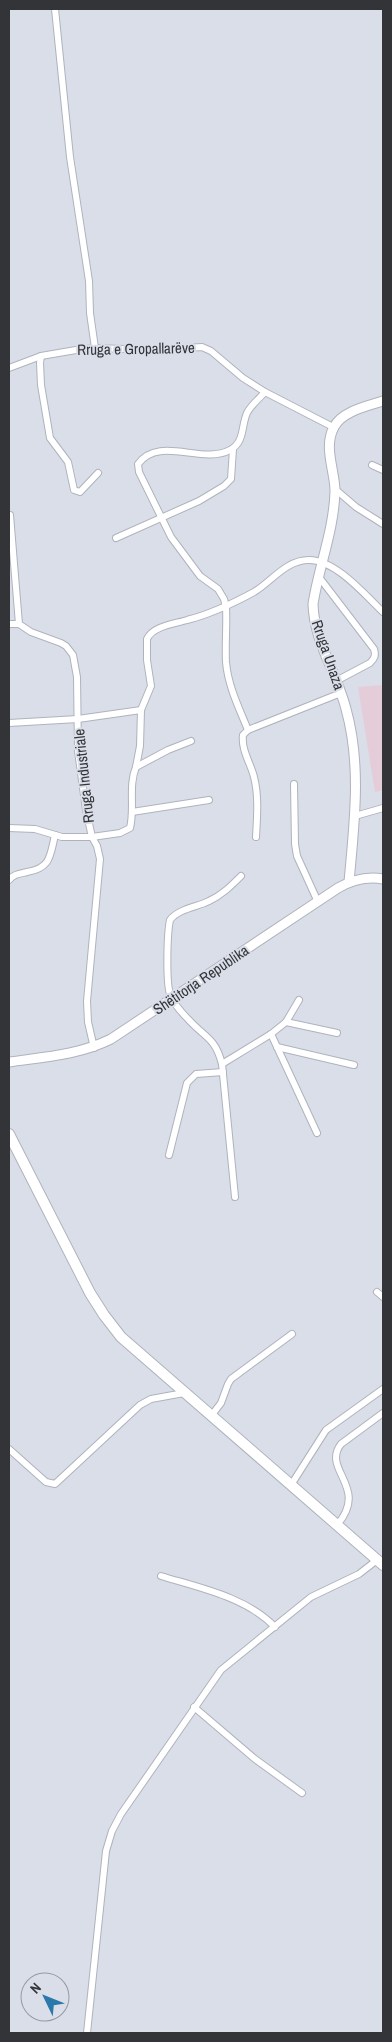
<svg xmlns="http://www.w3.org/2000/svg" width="392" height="2042" font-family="'Archivo Narrow',sans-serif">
<rect width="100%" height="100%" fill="#dadee8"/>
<path fill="#e4cdd8" d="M383 685V790L375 792 358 687Z"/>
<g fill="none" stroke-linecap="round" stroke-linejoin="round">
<g stroke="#afb3bd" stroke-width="8">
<g id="minor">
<path d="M55 9 70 157 89 281 90 313 95 348"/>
<path d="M41 356 40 363 41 385 50 438 68 462 74 490 80 492 98 473"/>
<path d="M9 368 41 356 76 350 95 348 153 350 202 347 211 351 243 378 265 392 333 427"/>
<path d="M372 465 383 470"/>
<path d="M335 489 356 507 383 524"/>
<path d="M10 515 19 624"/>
<path d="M116 538 199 501 224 486 231 479 233 449"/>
<path d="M319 577 374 649C376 655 375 658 370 663L336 681"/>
<path d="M9 624H19L31 632 61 643 66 646 73 655 77 677 78 751 86 810 92 837 120 833 130 828C135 808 128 786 136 767L168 750 191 741"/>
<path d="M9 723 78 719 141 710"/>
<path d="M248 730C239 708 228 686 226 662 225 644 227 625 226 607L224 599 218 589 200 576 171 537 139 472 138 464C159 435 202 465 230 450 245 442 241 426 247 413 251 405 259 399 265 392"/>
<path d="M136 767 140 746 141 710 151 686 147 660V639C153 626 174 624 187 620 211 614 232 604 254 592 272 581 286 560 309 560 336 560 365 595 383 612"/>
<path d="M294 784 295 844 297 856 318 902"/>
<path d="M132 812 209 800"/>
<path d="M355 816 383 808"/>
<path d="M9 828 35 829 62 837H92L97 846 100 859 87 1001 88 1022 94 1048"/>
<path d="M256 837C257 818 259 796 254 777 251 764 241 750 243 735L248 730 341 693"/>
<path d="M9 880C14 874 19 874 27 872 51 868 50 856 55 835"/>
<path d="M286 1022 337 1033"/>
<path d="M271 1034 317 1133"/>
<path d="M277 1047 354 1065"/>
<path d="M222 1064 271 1034 286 1022 299 1000"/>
<path d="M169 1155 187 1083 196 1074 223 1072"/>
<path d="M235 1197 222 1064C215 1037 205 1038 188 1019 181 1012 173 1003 170 994 166 982 167 934 170 920 178 909 197 907 209 901 222 895 231 886 241 876"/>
<path d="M377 1292 383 1297"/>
<path d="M211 1416 221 1403 228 1384 231 1379 292 1334"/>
<path d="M9 1449 46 1482 55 1484 140 1405 151 1399 184 1393"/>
<path d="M291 1485 326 1430 383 1389"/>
<path d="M337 1525C370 1487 321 1470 341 1444L383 1413"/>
<path d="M161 1576C200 1588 246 1597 275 1627"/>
<path d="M194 1707 255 1759 302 1793"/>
<path d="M87 2033 106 1851 112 1831 121 1814 221 1670 311 1597 359 1574 377 1560"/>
</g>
</g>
<g stroke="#afb3bd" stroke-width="11">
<g id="secondary">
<path d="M349 882C354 825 362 766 346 709 337 673 314 642 313 604 319 566 334 530 335 491 335 471 323 447 334 427 342 411 368 406 383 401"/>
<path d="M9 1062C44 1057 79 1055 111 1039L338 888C352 880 366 876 383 879"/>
</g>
</g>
<g stroke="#afb3bd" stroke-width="12">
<path id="primary" d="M9 1134 90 1293 104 1315 121 1337 383 1565"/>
</g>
<use href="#minor" stroke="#fff" stroke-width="6"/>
<use href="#secondary" stroke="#fff" stroke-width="9"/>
<use href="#primary" stroke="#fff" stroke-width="10"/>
</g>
<g text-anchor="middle" stroke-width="4" stroke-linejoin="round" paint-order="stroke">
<g font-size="15" fill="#323438" stroke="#dadee8">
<text transform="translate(136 349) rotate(-1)" y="5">Rruga e Gropallarëve</text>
<text transform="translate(328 655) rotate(71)" y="5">Rruga Unaza</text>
<text transform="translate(84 776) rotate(-96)" y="5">Rruga Industriale</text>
<text transform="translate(201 980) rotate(-34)" y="5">Shëtitorja Republika</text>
</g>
</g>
<rect width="392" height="2042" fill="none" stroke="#323438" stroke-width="20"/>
<g transform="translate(45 1997) rotate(313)"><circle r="24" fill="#dadee8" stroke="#979aa2"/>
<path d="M0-4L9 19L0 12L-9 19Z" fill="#2b78aa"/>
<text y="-8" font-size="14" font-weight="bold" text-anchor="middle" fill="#323438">N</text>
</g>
</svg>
